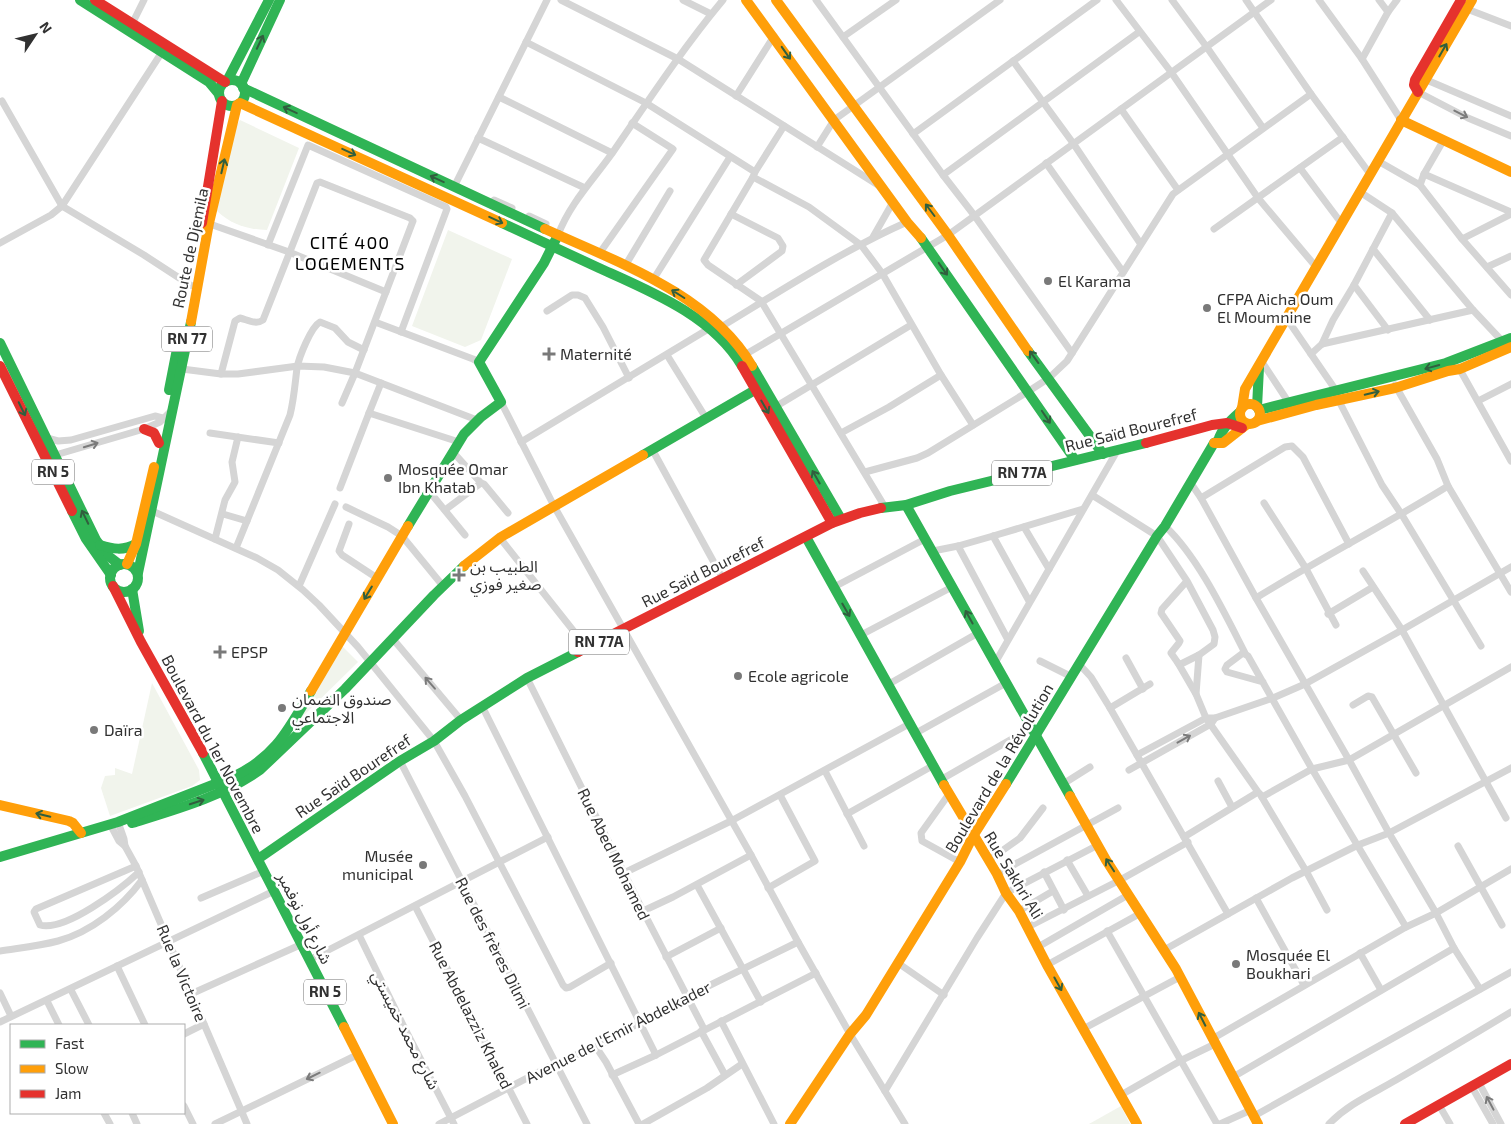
<svg xmlns="http://www.w3.org/2000/svg" width="1511" height="1124" font-family="'Exo 2','Noto Sans Arabic',sans-serif">
<rect width="100%" height="100%" fill="#fff"/>
<g fill="#f1f4ec">
<path d="M240 120 299 148 267 230C247 229 232 225 217 211L231 134Z"/>
<path d="M448 230 512 259 481 340 465 347 412 326Z"/>
<path d="M341 645 358 662 298 721Z"/>
<path d="M152 683 199 770 200 780 192 786 110 816 101 788 105 776 115 775V768L132 774Z"/>
<path d="M1121 1106 1130 1124H1089Z"/>
</g>
<g fill="none" stroke-linecap="round" stroke-linejoin="round">
<g stroke="#d5d5d5" stroke-width="7">
<path d="M561 0 678 59 878 185"/>
<path d="M683 0 711 14"/>
<path d="M816 0 943 175 974 215 1072 353"/>
<path d="M1116 0 1171 72 1258 198 1317 268"/>
<path d="M1172 0 1206 46 1263 128"/>
<path d="M1246 0 1311 94 1370 174"/>
<path d="M1319 0 1362 59 1401 120"/>
<path d="M1379 0 1388 12"/>
<path d="M1467 9 1511 26"/>
<path d="M131 26 144 0"/>
<path d="M843 37 896 0"/>
<path d="M526 42 646 103 755 172 753 177 809 207 861 245 882 273 941 375 973 425"/>
<path d="M1362 59 1388 12 1397 0"/>
<path d="M1013 61 1073 143 1140 243"/>
<path d="M1422 78 1511 116"/>
<path d="M1418 92 1468 118 1511 136"/>
<path d="M736 96 774 36"/>
<path d="M499 97 612 153"/>
<path d="M2 101 62 206 162 52"/>
<path d="M1121 109 1178 190"/>
<path d="M913 134 1097 0"/>
<path d="M478 138 585 188"/>
<path d="M817 147 834 120 1000 0"/>
<path d="M1378 161 1420 185 1462 239 1511 295"/>
<path d="M1046 163 1123 272"/>
<path d="M1300 168 1342 224"/>
<path d="M755 172 784 126"/>
<path d="M1424 174 1511 212"/>
<path d="M943 175 1139 32"/>
<path d="M753 177 704 260 708 265 761 301 885 507"/>
<path d="M1420 185 1424 174 1443 141"/>
<path d="M454 187 547 0"/>
<path d="M1360 192 1392 213 1473 310 1504 343"/>
<path d="M491 205 494 200 512 208 509 213"/>
<path d="M731 214 778 238 783 246 782 251 736 285"/>
<path d="M527 221 529 216 546 224 544 229"/>
<path d="M207 223 289 252 386 292"/>
<path d="M1214 229 1343 137"/>
<path d="M558 235C570 203 594 179 613 152 648 101 683 48 723 0"/>
<path d="M873 237 893 202"/>
<path d="M1462 239 1511 214"/>
<path d="M0 243 51 215 62 206 144 255 190 285 197 287"/>
<path d="M268 245 308 145 446 207 447 209 401 332"/>
<path d="M1373 249 1430 320"/>
<path d="M599 254 673 149 632 123"/>
<path d="M625 266 670 191"/>
<path d="M1487 267 1511 256"/>
<path d="M653 280 730 157"/>
<path d="M1354 285 1388 330"/>
<path d="M547 311 572 295H578L585 298 603 327 629 378"/>
<path d="M1287 319 1337 392 1339 401 1382 485 1402 515 1481 646"/>
<path d="M375 322 473 359 479 362"/>
<path d="M721 327C782 290 842 251 907 222"/>
<path d="M1322 344 1333 320 1354 285 1392 213"/>
<path d="M1311 354 1322 344 1473 310"/>
<path d="M667 355 706 418"/>
<path d="M741 357 948 235 1271 0"/>
<path d="M1262 362 1291 406"/>
<path d="M1459 368 1511 461"/>
<path d="M182 369 221 374 235 321 240 318C248 320 256 325 263 320L317 183 320 182 410 218 413 221 355 373 342 403"/>
<path d="M221 374H238L298 366 324 367 355 373 477 420"/>
<path d="M1395 385 1437 459 1448 486 1511 592"/>
<path d="M1478 401 1511 384"/>
<path d="M501 402 554 506 751 855 798 942 850 1034 905 1124"/>
<path d="M775 407 911 325"/>
<path d="M369 413 381 383"/>
<path d="M210 433 279 443"/>
<path d="M841 433 889 407 941 375"/>
<path d="M47 438 58 441 71 440 155 416 166 419"/>
<path d="M521 442 710 328"/>
<path d="M652 449 723 579"/>
<path d="M453 452 481 483"/>
<path d="M52 456 144 429 160 422 173 409"/>
<path d="M865 472 917 458 928 453 1029 391 1049 378 1067 361 1173 194 1311 94"/>
<path d="M1190 482 1201 498 1256 598 1349 760 1389 833 1436 913 1454 948 1480 989"/>
<path d="M340 488 369 413 459 442"/>
<path d="M429 491 465 535"/>
<path d="M1092 495 1157 536 1187 581 1213 630 1215 637 1214 644 1199 655 1181 664 1178 663 1171 653 1179 643 1180 641 1161 613 1162 609 1187 581"/>
<path d="M1201 498 1285 447 1292 446 1303 457 1349 544"/>
<path d="M1264 503 1305 567 1336 625"/>
<path d="M346 507 388 527 402 536 443 586"/>
<path d="M150 510 257 558 278 570 303 590 319 605 358 647 434 741 465 796 563 985 566 988 570 987 611 963"/>
<path d="M445 510 481 483 484 484 508 513"/>
<path d="M223 514 247 521"/>
<path d="M349 524 339 551 342 555 377 578"/>
<path d="M1165 526C1198 557 1224 612 1245 653"/>
<path d="M1024 527 1049 569"/>
<path d="M993 536 1029 601"/>
<path d="M500 538 587 648"/>
<path d="M215 539 225 500 235 482 232 462 238 437"/>
<path d="M958 546 1007 638"/>
<path d="M236 548 290 415C294 399 295 384 297 368 299 357 311 327 320 322L335 328 348 342 364 350"/>
<path d="M933 551 958 546 993 536 1083 509"/>
<path d="M1363 571 1402 630 1506 818"/>
<path d="M299 586 335 504"/>
<path d="M834 587 925 539"/>
<path d="M1256 598C1319 559 1385 525 1448 486"/>
<path d="M1328 614 1373 587"/>
<path d="M861 635 952 587"/>
<path d="M393 639 461 720"/>
<path d="M1126 658 1143 689"/>
<path d="M1040 661 1072 677"/>
<path d="M995 663 1117 451"/>
<path d="M1178 663 1196 694"/>
<path d="M1079 664 1091 677 1110 708 1228 914"/>
<path d="M527 678 643 911 704 1029"/>
<path d="M1263 682 1227 672 1225 669 1227 665 1243 653 1248 656 1312 769 1406 927"/>
<path d="M889 684 978 633"/>
<path d="M1353 705 1368 696 1372 697 1416 773"/>
<path d="M482 706 656 1055"/>
<path d="M1110 708 1150 684"/>
<path d="M1215 718 1273 698 1305 684 1402 630 1511 567"/>
<path d="M916 733 1006 683"/>
<path d="M400 761 587 1124"/>
<path d="M1129 770 1211 724 1215 718H1206L1137 755"/>
<path d="M825 771 864 846"/>
<path d="M942 779 1031 728"/>
<path d="M1218 781 1232 807"/>
<path d="M1063 784 1090 767"/>
<path d="M949 794 921 833 922 841 960 862"/>
<path d="M1260 794 1306 871 1327 910"/>
<path d="M1262 797 1312 769 1349 760 1511 667"/>
<path d="M847 814 934 765"/>
<path d="M118 822 124 839 125 846 136 866 247 1124"/>
<path d="M110 824 119 841 125 846"/>
<path d="M1184 837 1258 792 1206 718 1196 694 1199 655"/>
<path d="M1458 846 1502 925"/>
<path d="M989 860 1020 838 1043 808"/>
<path d="M1067 860 1088 896"/>
<path d="M136 866 36 909 34 912 40 925C65 932 121 889 139 872"/>
<path d="M1044 872 1064 910"/>
<path d="M624 873 731 821 911 723"/>
<path d="M997 874 1118 808"/>
<path d="M697 885 761 1002"/>
<path d="M768 888 815 861 780 795"/>
<path d="M201 898 264 871"/>
<path d="M1256 898 1304 985"/>
<path d="M415 906 527 1124"/>
<path d="M643 911 673 897 751 855"/>
<path d="M1019 911 1053 891"/>
<path d="M1028 927 1120 880 1188 842"/>
<path d="M1107 931 1217 1124"/>
<path d="M359 935 404 1027 454 1124"/>
<path d="M1038 947 1128 895"/>
<path d="M1164 950 1292 878 1358 845 1389 833 1511 768"/>
<path d="M0 951C19 948 39 946 58 941 91 932 122 907 142 880"/>
<path d="M1360 953 1381 990"/>
<path d="M666 957 721 928"/>
<path d="M309 960 548 837"/>
<path d="M898 963 944 995"/>
<path d="M1047 965 1141 913"/>
<path d="M117 966 145 1025"/>
<path d="M71 990 89 1025"/>
<path d="M0 993 11 1016"/>
<path d="M191 994 300 945"/>
<path d="M47 1001 59 1025"/>
<path d="M721 1021 774 1124"/>
<path d="M0 1022 274 891"/>
<path d="M1083 1029 1180 977"/>
<path d="M701 1031 725 1075"/>
<path d="M184 1034 204 1024"/>
<path d="M1212 1039 1406 927 1436 913 1511 869"/>
<path d="M596 1047 606 1062 639 1124"/>
<path d="M612 1075 656 1055 816 973"/>
<path d="M1233 1077 1454 948"/>
<path d="M1479 1083 1501 1124"/>
<path d="M1472 1087 1493 1124"/>
<path d="M885 1091 977 938 1006 893 1098 845"/>
<path d="M1121 1095 1182 1060 1215 1044"/>
<path d="M1439 1105 1450 1124"/>
<path d="M184 1106 193 1124"/>
<path d="M104 1113 110 1124"/>
<path d="M132 1113 137 1124"/>
<path d="M1254 1116 1511 972"/>
<path d="M215 1124 357 1055"/>
<path d="M439 1124 556 1063 596 1047 686 997 798 942"/>
<path d="M643 1124 707 1088 742 1064"/>
<path d="M1220 1124 1251 1110"/>
<path d="M1329 1124C1348 1104 1372 1094 1396 1080 1434 1058 1473 1035 1511 1012"/>
</g>
<g stroke="#30b455" stroke-width="10">
<path d="M80 0 209 82 219 94"/>
<circle cx="232" cy="93" r="13"/>
<path d="M227 81 269 0"/>
<path d="M241 84 280 0"/>
<path d="M243 88 545 229"/>
<path d="M502 223C534 238 567 253 599 268 650 291 713 316 742 366"/>
<path d="M921 238 1075 460"/>
<path d="M0 343 96 540 107 555 120 565"/>
<path d="M1028 351 1103 454"/>
<path d="M752 366 841 519"/>
<path d="M169 390 178 344"/>
<path d="M1257 407 1259 368"/>
<path d="M1259 410 1446 363 1511 338"/>
<path d="M643 455 755 390"/>
<path d="M906 505 1070 796"/>
<path d="M881 508 906 505 950 491 1146 443"/>
<path d="M72 511 86 539 111 575"/>
<path d="M408 526 464 434 481 417 501 402 479 362 544 263 558 235"/>
<path d="M806 537 944 785"/>
<path d="M100 545C113 549 123 551 136 544"/>
<circle cx="124" cy="578" r="14"/>
<path d="M138 573 191 322"/>
<path d="M132 589 139 631"/>
<path d="M203 753 344 1027"/>
<path d="M1006 784 1157 536 1165 526 1214 443 1218 441C1222 428 1230 421 1240 412"/>
<path d="M132 823C177 809 221 797 260 770L345 689 434 595 464 566"/>
<path d="M0 857 118 822 233 777C276 756 288 730 311 691"/>
<path d="M258 859 400 761 434 741 461 720 527 678 578 652"/>
</g>
<g stroke="#ff9f0a" stroke-width="10">
<path d="M746 0 907 222 921 238"/>
<path d="M776 0 948 235 1028 351"/>
<path d="M240 103 502 223"/>
<path d="M1401 120 1511 172"/>
<path d="M545 229C617 262 710 294 752 366"/>
<path d="M191 322 209 223 237 105"/>
<circle cx="1250" cy="414" r="10"/>
<path d="M1242 408 1245 389 1472 0"/>
<path d="M1257 421 1316 405 1395 388 1448 371 1460 369 1511 347"/>
<path d="M1214 443H1223L1246 425"/>
<path d="M127 564 136 544 154 467"/>
<path d="M464 566 501 537 643 455"/>
<path d="M311 691 408 526"/>
<path d="M944 785 997 874 1006 893 1019 911 1047 965 1137 1124"/>
<path d="M1070 796 1106 860 1176 969 1258 1124"/>
<path d="M0 805 69 821 73 823 81 833"/>
<path d="M344 1027 393 1124"/>
<path d="M790 1124 850 1034 866 1015 960 862 973 836 1006 784"/>
</g>
<g stroke="#e5322d" stroke-width="10">
<path d="M95 0 225 82"/>
<path d="M1418 92 1414 85 1415 80 1461 0"/>
<path d="M202 223 222 101"/>
<path d="M0 366 72 511"/>
<path d="M742 366 832 523"/>
<path d="M144 429 154 433 159 443"/>
<path d="M1146 443 1212 425 1227 423 1242 428"/>
<path d="M113 586 141 642 203 753"/>
<path d="M578 652 832 523 860 513 881 508"/>
<path d="M1405 1124 1511 1064"/>
</g>
</g>
<defs><path id="oneway-shaft" d="M-6 0H5M1.5-3L5.5 0L1.5 3" fill="none" stroke-width="1.6" stroke-linecap="round" stroke-linejoin="round" transform="scale(1.25)"/></defs>
<g stroke="#315f3e">
<use href="#oneway-shaft" transform="translate(260 42) rotate(-65)"/>
<use href="#oneway-shaft" transform="translate(1443 50) rotate(-60)"/>
<use href="#oneway-shaft" transform="translate(786 53) rotate(55)"/>
<use href="#oneway-shaft" transform="translate(290 110) rotate(-155)"/>
<use href="#oneway-shaft" transform="translate(349 152) rotate(25)"/>
<use href="#oneway-shaft" transform="translate(223 166) rotate(-77)"/>
<use href="#oneway-shaft" transform="translate(437 179) rotate(-155)"/>
<use href="#oneway-shaft" transform="translate(930 210) rotate(-127)"/>
<use href="#oneway-shaft" transform="translate(496 220) rotate(25)"/>
<use href="#oneway-shaft" transform="translate(943 269) rotate(55)"/>
<use href="#oneway-shaft" transform="translate(678 294) rotate(-148)"/>
<use href="#oneway-shaft" transform="translate(1034 357) rotate(-126)"/>
<use href="#oneway-shaft" transform="translate(1432 367) rotate(165)"/>
<use href="#oneway-shaft" transform="translate(1372 393) rotate(-13)"/>
<use href="#oneway-shaft" transform="translate(765 407) rotate(60)"/>
<use href="#oneway-shaft" transform="translate(22 409) rotate(64)"/>
<use href="#oneway-shaft" transform="translate(1046 417) rotate(56)"/>
<use href="#oneway-shaft" transform="translate(816 477) rotate(-120)"/>
<use href="#oneway-shaft" transform="translate(85 517) rotate(-116)"/>
<use href="#oneway-shaft" transform="translate(368 593) rotate(121)"/>
<use href="#oneway-shaft" transform="translate(846 610) rotate(60)"/>
<use href="#oneway-shaft" transform="translate(969 617) rotate(-119)"/>
<use href="#oneway-shaft" transform="translate(197 802) rotate(-18)"/>
<use href="#oneway-shaft" transform="translate(43 815) rotate(-167)"/>
<use href="#oneway-shaft" transform="translate(1110 865) rotate(-123)"/>
<use href="#oneway-shaft" transform="translate(1058 984) rotate(61)"/>
<use href="#oneway-shaft" transform="translate(1202 1019) rotate(-117)"/>
</g>
<g stroke="#7b7b7b">
<use href="#oneway-shaft" transform="translate(1461 114) rotate(27)"/>
<use href="#oneway-shaft" transform="translate(91 445) rotate(-17)"/>
<use href="#oneway-shaft" transform="translate(430 683) rotate(-131)"/>
<use href="#oneway-shaft" transform="translate(1184 739) rotate(-29)"/>
<use href="#oneway-shaft" transform="translate(313 1076) rotate(154)"/>
<use href="#oneway-shaft" transform="translate(1490 1103) rotate(-118)"/>
</g>
<g fill="#797979" stroke="#fff" stroke-width="2">
<circle cx="1048" cy="281" r="5"/>
<circle cx="1207" cy="308" r="5"/>
<path d="M546.5 346.5h5v5h5v5h-5v5h-5v-5h-5v-5h5z"/>
<circle cx="388" cy="478" r="5"/>
<path d="M456.5 567.5h5v5h5v5h-5v5h-5v-5h-5v-5h5z"/>
<path d="M217.5 644.5h5v5h5v5h-5v5h-5v-5h-5v-5h5z"/>
<circle cx="738" cy="676" r="5"/>
<circle cx="282" cy="708" r="5"/>
<circle cx="94" cy="730" r="5"/>
<circle cx="423" cy="865" r="5"/>
<circle cx="1236" cy="964" r="5"/>
</g>
<g text-anchor="middle" stroke-width="5" stroke-linejoin="round" paint-order="stroke">
<g fill="#fff" stroke="#6f6f6f" stroke-width="1">
<rect x="162" y="326.5" width="50" height="25" rx="4"/>
<rect x="32" y="459.5" width="42" height="25" rx="4"/>
<rect x="992" y="460.5" width="60" height="25" rx="4"/>
<rect x="569" y="629.5" width="60" height="25" rx="4"/>
<rect x="304" y="979.5" width="42" height="25" rx="4"/>
</g>
<g font-size="15" font-weight="bold" fill="#313131">
<text x="187" y="344">RN 77</text>
<text x="53" y="477">RN 5</text>
<text x="1022" y="478">RN 77A</text>
<text x="599" y="647">RN 77A</text>
<text x="325" y="997">RN 5</text>
</g>
<g font-size="16" fill="#313131" stroke="#fff">
<text transform="translate(190 248) rotate(-78)" y="6">Route de Djemila</text>
<text transform="translate(1131 430) rotate(-14)" y="6">Rue Saïd Bourefref</text>
<text transform="translate(703 572) rotate(-27)" y="6">Rue Saïd Bourefref</text>
<text transform="translate(213 744) rotate(62)" y="6">Boulevard du 1er Novembre</text>
<text transform="translate(999 768) rotate(-59)" y="6">Boulevard de la Révolution</text>
<text transform="translate(353 776) rotate(-34)" y="6">Rue Saïd Bourefref</text>
<text transform="translate(614 854) rotate(64)" y="6">Rue Abed Mohamed</text>
<text transform="translate(1014 875) rotate(59)" y="6">Rue Sakhri Ali</text>
<text transform="translate(305 918) rotate(63)" y="6">شارع أول نوفمبر</text>
<text transform="translate(493 943) rotate(63)" y="6">Rue des frères Dilmi</text>
<text transform="translate(182 973) rotate(67)" y="6">Rue la Victoire</text>
<text transform="translate(471 1015) rotate(63)" y="6">Rue Abdelazziz Khaled</text>
<text transform="translate(406 1030) rotate(63)" y="6">شارع محمد خميستي</text>
<text transform="translate(618 1032) rotate(-27)" y="6">Avenue de l'Emir Abdelkader</text>
</g>
<g font-size="16" fill="#313131" stroke="#fff" text-anchor="start">
<text x="1058" y="287">El Karama</text>
<text x="1217" y="305">CFPA Aicha Oum<tspan x="1217" dy="18">El Moumnine</tspan></text>
<text x="560" y="360">Maternité</text>
<text x="398" y="475">Mosquée Omar<tspan x="398" dy="18">Ibn Khatab</tspan></text>
<text x="470" y="572">الطبيب بن<tspan x="470" dy="18">صغير فوزي</tspan></text>
<text x="231" y="658">EPSP</text>
<text x="748" y="682">Ecole agricole</text>
<text x="292" y="705">صندوق الضمان<tspan x="292" dy="18">الاجتماعي</tspan></text>
<text x="104" y="736">Daïra</text>
<text x="413" y="862" text-anchor="end">Musée<tspan x="413" dy="18">municipal</tspan></text>
<text x="1246" y="961">Mosquée El<tspan x="1246" dy="18">Boukhari</tspan></text>
</g>
<g font-size="18" letter-spacing="1" fill="#000" stroke="#fff">
<text x="350" y="249">CITÉ 400<tspan x="350" dy="21">LOGEMENTS</tspan></text>
</g>
</g>
<rect x="10" y="1024" width="175" height="90" fill="#ffffff" stroke="#adadad"/>
<rect x="20" y="1040" width="25" height="8" fill="#30b455" stroke="#adadad"/>
<text x="55" y="1049" font-size="15" fill="#313131">Fast</text>
<rect x="20" y="1065" width="25" height="8" fill="#ff9f0a" stroke="#adadad"/>
<text x="55" y="1074" font-size="15" fill="#313131">Slow</text>
<rect x="20" y="1090" width="25" height="8" fill="#e5322d" stroke="#adadad"/>
<text x="55" y="1099" font-size="15" fill="#313131">Jam</text>
<g transform="translate(35 35) rotate(55)" stroke="#ffffff" stroke-width="4" paint-order="stroke">
<path d="M0-4L9 19L0 12L-9 19Z" fill="#313131"/>
<text y="-8" font-size="14" font-weight="bold" text-anchor="middle" fill="#313131">N</text>
</g>
</svg>
